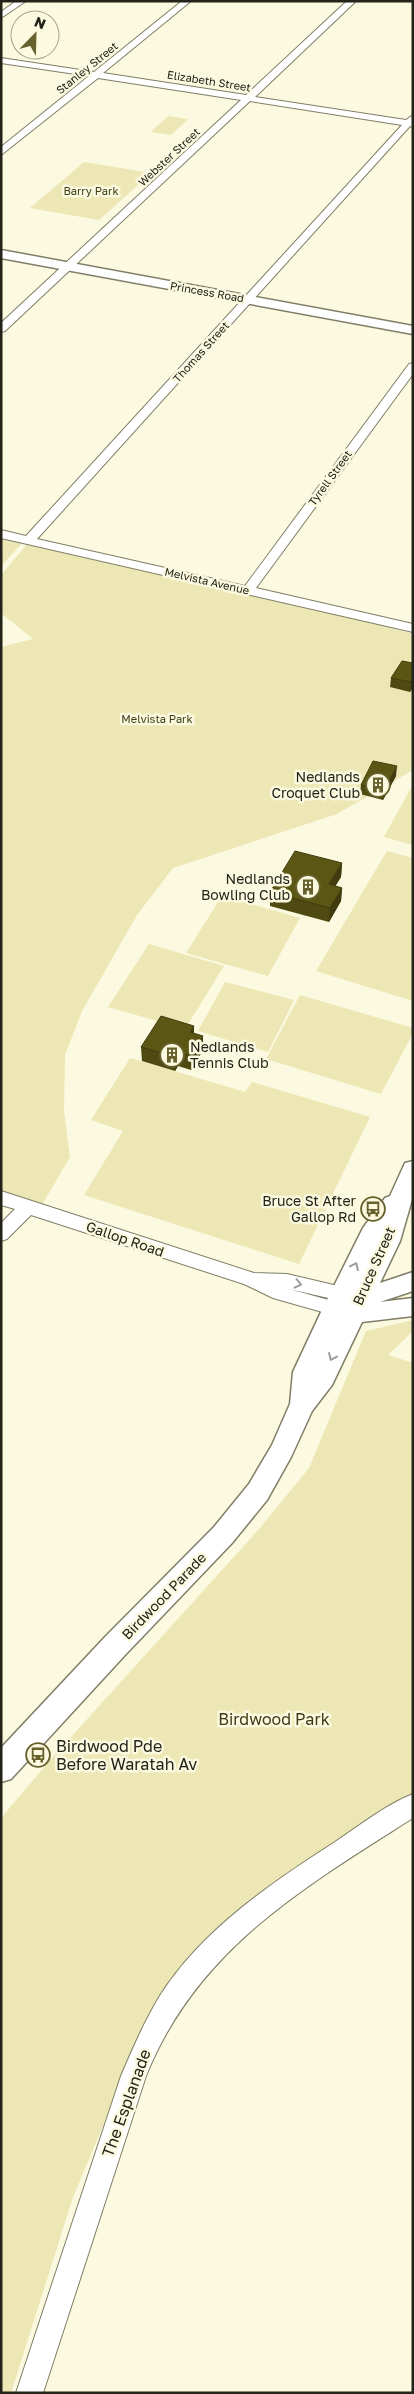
<svg xmlns="http://www.w3.org/2000/svg" width="414" height="2394" font-family="'Golos Text',sans-serif">
<rect width="100%" height="100%" fill="#fbf9df"/>
<g fill="#ece7b4">
<path d="M168 116 188 119 171 135 151 132Z"/>
<path d="M84 162 151 173 99 220 30 208Z"/>
<path d="M1 537 23 542 1 566Z"/>
<path d="M29 542 248 590 413 634V770L337 814 173 868 137 915 82 1011 65 1055 64 1112 70 1157 40 1208 1 1195V647L33 639 1 613V575Z"/>
<path d="M413 784V845L384 837Z"/>
<path d="M387 851 413 858V1001L316 971Z"/>
<path d="M222 896 300 918 268 976 186 953Z"/>
<path d="M149 944 224 966 185 1029 108 1007Z"/>
<path d="M225 982 294 1000 268 1052 198 1031Z"/>
<path d="M300 995 413 1028V1033L381 1094 266 1059Z"/>
<path d="M130 1058 245 1092 252 1082 370 1117 299 1264 84 1195 123 1131 91 1120Z"/>
<path d="M413 1320V1331L388 1355 413 1363V1793L247 1901 154 2005 73 2197 11 2393H1V1818L52 1758 260 1528 309 1468 366 1331Z"/>
</g>
<g fill="none" stroke-linecap="round" stroke-linejoin="round">
<g stroke="#807e67" stroke-width="2">
<g id="minor">
<path d="M16 1H26L1 18V12Z"/>
<path d="M182 1H191L103 73 246 95 347 1H356L255 97 406 120 413 115V127L410 126 37 539 245 586 409 364 413 363V374L256 588 413 624V632L1 538V530L26 536 402 125 250 101 5 331 1 332V323L241 100 98 78 1 155V147L89 76 1 63V58L94 72Z"/>
<path d="M1 1191 254 1273 287 1274 355 1290 361 1292 364 1297 361 1302 355 1304 289 1289 354 1307 356 1312 354 1317 347 1319 273 1298 244 1284 31 1215 7 1239 1 1241V1223L15 1209 1 1205Z"/>
<path d="M413 1794V1818C303 1888 197 1949 146 2076L43 2393H16L121 2076C133 2048 145 2020 161 1994 203 1929 271 1883 335 1842 359 1826 385 1805 413 1794Z"/>
</g>
</g>
<g stroke="#807e67" stroke-width="3">
<g id="tertiary">
<path d="M1 250 413 326V334L1 258Z"/>
<path d="M413 1161V1196L400 1241 380 1283 413 1272V1291L380 1302 413 1298V1316L362 1322 332 1385 312 1411 291 1457 267 1500 232 1543 125 1655 11 1779 1 1782V1748L105 1637 214 1527 249 1484 272 1445 290 1404 293 1372 322 1310 363 1228 385 1198 390 1196 405 1163Z"/>
</g>
</g>
<use href="#minor" fill="#fff" fill-rule="evenodd"/>
<use href="#tertiary" fill="#fff" fill-rule="evenodd"/>
</g>
<g fill="#4f4a12">
<path d="M413 663V687L410 692 390 687 391 678Z"/>
<path d="M396 776 383 800 360 794 361 785Z"/>
<path d="M342 863 341 877 335 886 342 888 341 901 329 922 270 906V892Z"/>
<path d="M194 1026V1033L203 1050 191 1070 178 1066 175 1071 142 1061 141 1047Z"/>
</g>
<g fill="#403c0f">
<path d="M413 679V687L410 692 411 682Z"/>
<path d="M397 766 396 776 383 800 384 790Z"/>
<path d="M342 863 341 877 328 898 329 884Z"/>
<path d="M342 888 341 901 329 922 330 908Z"/>
<path d="M194 1026V1039L190 1032Z"/>
<path d="M203 1036V1050L191 1070V1056Z"/>
<path d="M178 1052V1066L175 1071V1057Z"/>
</g>
<g fill="#5c5615" stroke="#403c0f">
<path d="M402 661 413 663V679L411 682 391 678Z"/>
<path d="M373 761 397 766 384 790 361 785Z"/>
<path d="M295 851 342 863 329 884 342 888 330 908 270 892Z"/>
<path d="M161 1016 194 1026 190 1032 203 1036 191 1056 178 1052 175 1057 141 1047Z"/>
</g>
<defs><path id="oneway-chevron" d="M-2-3.5L2.5 0L-2 3.5" fill="none" stroke-width="1.6" stroke-linecap="round" stroke-linejoin="round" transform="scale(1.25)"/></defs>
<g stroke="#9c9c98">
<use href="#oneway-chevron" transform="translate(355 1266) rotate(-64)"/>
<use href="#oneway-chevron" transform="translate(298 1284) rotate(13)"/>
<use href="#oneway-chevron" transform="translate(332 1357) rotate(115)"/>
</g>
<defs>
<g id="building-ring" transform="scale(1.25)"><circle r="9.5" fill="#fbf9df" stroke="#67612e" stroke-width="1.5"/><path d="M-4-6H4V6H1V3H-1V6H-4ZM-2.5-4.3h1.7v1.8h-1.7ZM.8-4.3h1.7v1.8H.8ZM-2.5-1h1.7V.8h-1.7ZM.8-1h1.7V.8H.8Z" fill="#67612e"/></g>
<g id="bus-ring" transform="scale(1.25)"><circle r="9.5" fill="#fbf9df" stroke="#67612e" stroke-width="1.5"/><path d="M-5-6H5V4H4V6H2V4H-2V6H-4V4H-5ZM-3.5-4V0h7V-4ZM-3.5 1.2v1.5H-2V1.2ZM2 1.2v1.5H3.5V1.2Z" fill="#67612e"/></g>
</defs>
<g fill-rule="evenodd">
<use href="#building-ring" x="378" y="785"/>
<use href="#building-ring" x="308" y="887"/>
<use href="#building-ring" x="172" y="1055"/>
<use href="#bus-ring" x="373" y="1209"/>
<use href="#bus-ring" x="38" y="1755"/>
</g>
<g text-anchor="middle" stroke-width="5" stroke-linejoin="round" paint-order="stroke">
<g font-size="11" fill="#232319" stroke="#fbf9df">
<text transform="translate(87 68) rotate(-39)" y="4">Stanley Street</text>
<text transform="translate(209 81) rotate(9)" y="4">Elizabeth Street</text>
<text transform="translate(169 157) rotate(-43)" y="4">Webster Street</text>
<text transform="translate(207 292) rotate(10)" y="4">Princess Road</text>
<text transform="translate(201 352) rotate(-48)" y="4">Thomas Street</text>
<text transform="translate(330 478) rotate(-54)" y="4">Tyrell Street</text>
<text transform="translate(207 581) rotate(13)" y="4">Melvista Avenue</text>
</g>
<g font-size="11" fill="#3f3b18" stroke="#fbf9df">
<text x="91" y="195">Barry Park</text>
<text x="157" y="723">Melvista Park</text>
</g>
<g font-size="14" fill="#232319" stroke="#fbf9df" text-anchor="end">
<text x="360" y="782">Nedlands<tspan x="360" dy="16">Croquet Club</tspan></text>
<text x="290" y="884">Nedlands<tspan x="290" dy="16">Bowling Club</tspan></text>
<text x="190" y="1052" text-anchor="start">Nedlands<tspan x="190" dy="16">Tennis Club</tspan></text>
<text x="356" y="1206">Bruce St After<tspan x="356" dy="16">Gallop Rd</tspan></text>
</g>
<g font-size="14" fill="#232319" stroke="#fbf9df">
<text transform="translate(125 1239) rotate(19)" y="5">Gallop Road</text>
<text transform="translate(374 1266) rotate(-66)" y="5">Bruce Street</text>
<text transform="translate(164 1596) rotate(-46)" y="5">Birdwood Parade</text>
</g>
<g font-size="16" fill="#3f3b18" stroke="#fbf9df">
<text x="274" y="1725">Birdwood Park</text>
</g>
<g font-size="16" fill="#232319" stroke="#fbf9df" text-anchor="start">
<text x="56" y="1752">Birdwood Pde<tspan x="56" dy="18">Before Waratah Av</tspan></text>
</g>
<g font-size="16" fill="#232319" stroke="#fbf9df">
<text transform="translate(126 2103) rotate(-70)" y="6">The Esplanade</text>
</g>
</g>
<rect width="414" height="2394" fill="none" stroke="#232319" stroke-width="5"/>
<g transform="translate(35 35) rotate(23)"><circle r="24" fill="#fbf9df" stroke="#a5a390"/>
<path d="M0-4L9 19L0 12L-9 19Z" fill="#67612e"/>
<text y="-8" font-size="14" font-weight="bold" text-anchor="middle" fill="#232319">N</text>
</g>
</svg>
